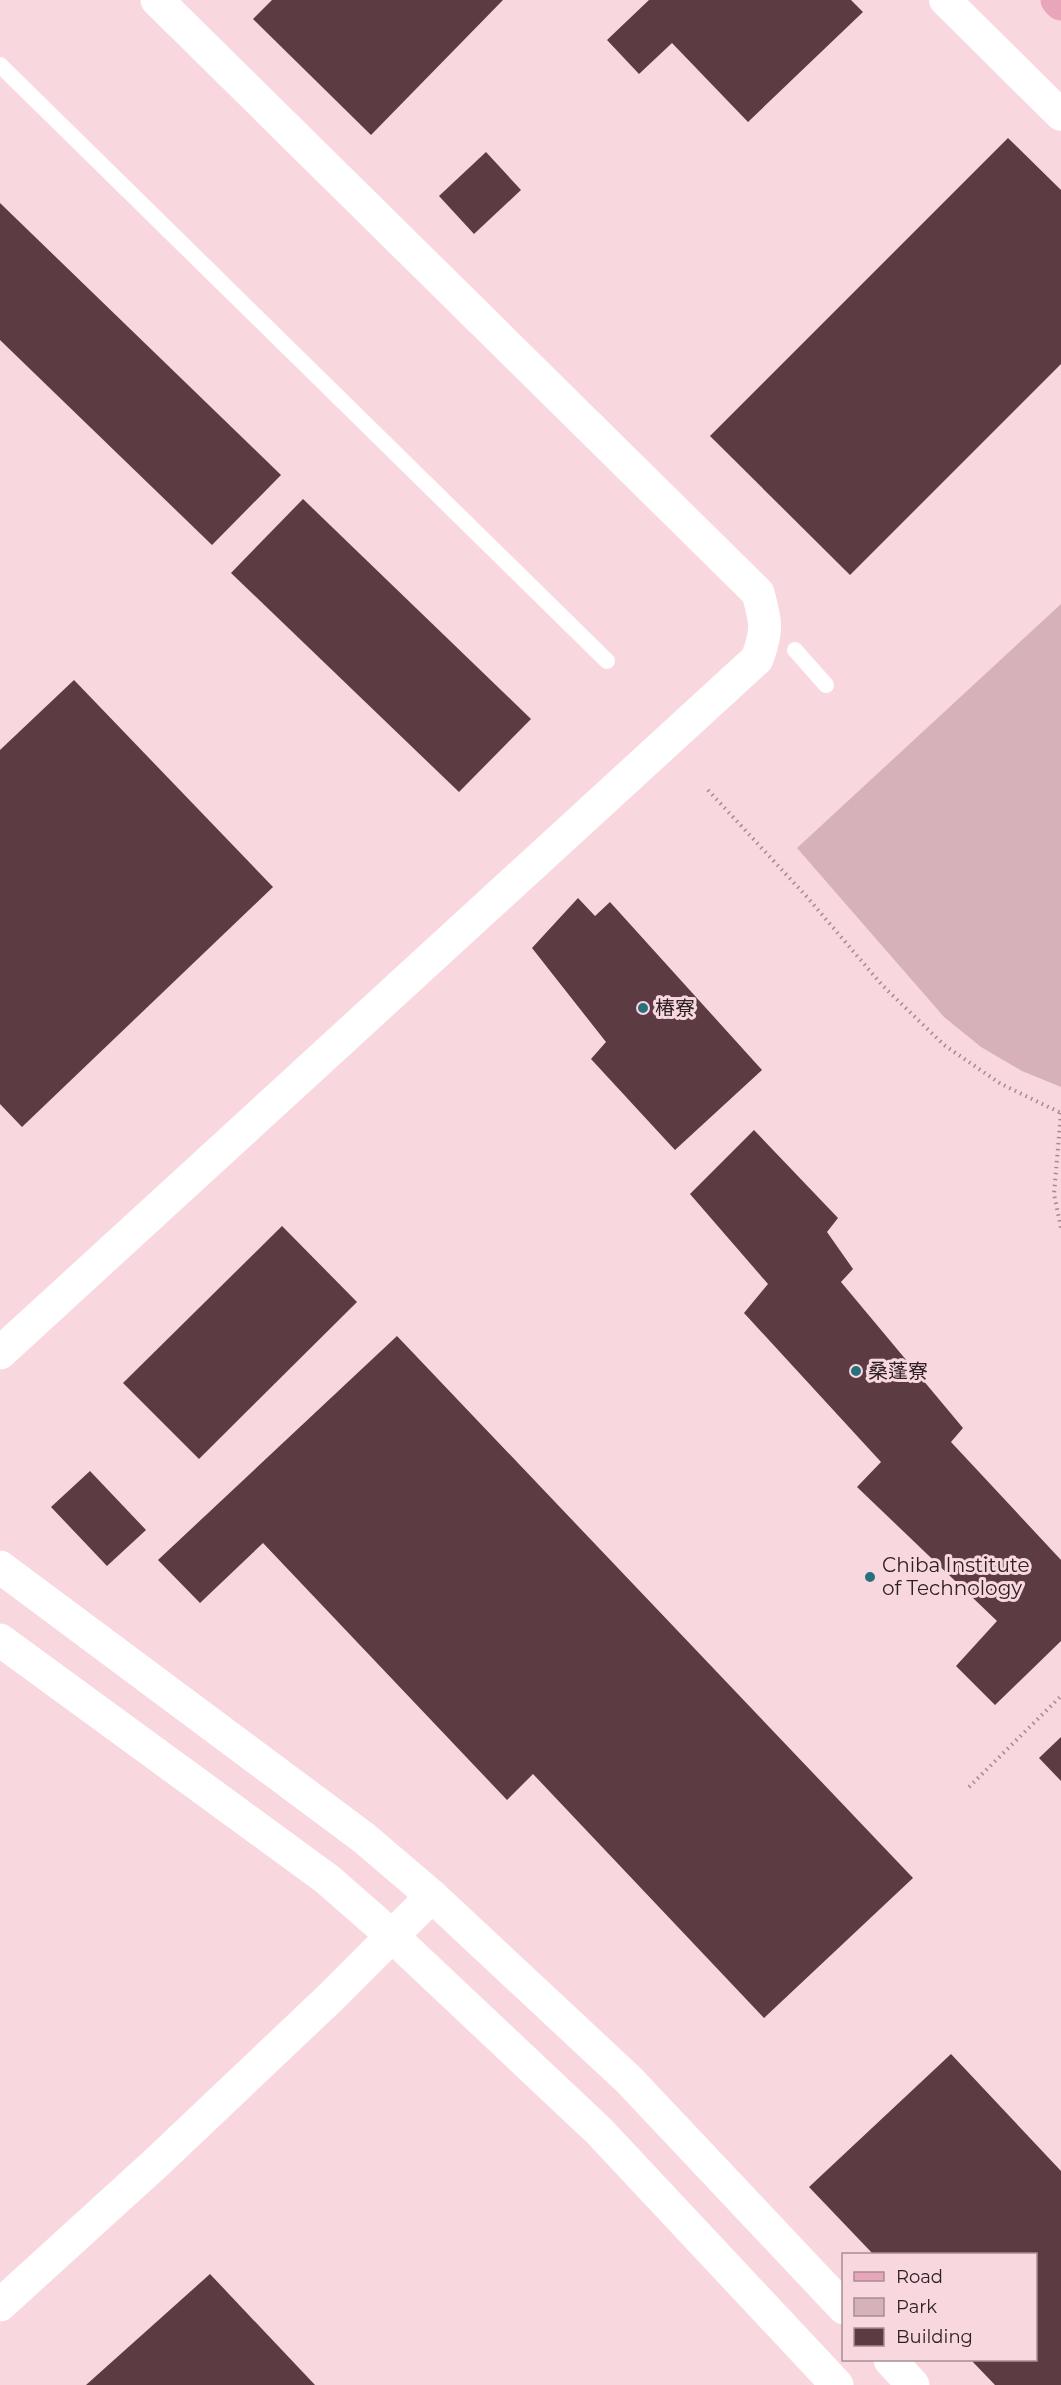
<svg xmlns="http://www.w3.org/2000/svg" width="1061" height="2385" font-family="Montserrat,'Noto Sans JP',sans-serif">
<rect width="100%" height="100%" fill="#f9d7df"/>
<path fill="#d7b1b9" d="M1061 604V1087L1022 1071 981 1047 944 1017 797 848Z"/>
<g fill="#5c3b43">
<path d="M272 0H503L371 135 253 19Z"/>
<path d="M649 0H851L863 12 748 122 672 43 639 74 607 40Z"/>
<path d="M1008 138 1061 190V364L850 575 710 436Z"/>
<path d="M486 152 521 190 474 234 439 196Z"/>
<path d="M0 203 281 475 212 545 0 340Z"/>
<path d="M303 499 531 719 459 792 231 573Z"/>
<path d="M74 680 273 887 22 1127 0 1104V750Z"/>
<path d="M578 898 595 916 610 902 762 1070 675 1150 591 1059 606 1042 532 948Z"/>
<path d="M754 1130 838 1218 827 1232 853 1269 841 1282 963 1428 951 1442 1061 1560V1641L995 1705 956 1666 997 1621 857 1487 881 1462 744 1313 768 1284 690 1194Z"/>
<path d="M282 1226 357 1302 199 1459 123 1383Z"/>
<path d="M397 1336 913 1878 764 2018 533 1774 507 1800 263 1543 200 1603 158 1560Z"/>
<path d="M90 1471 146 1530 107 1566 51 1507Z"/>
<path d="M1061 1737V1781L1039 1758Z"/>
<path d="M951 2054 1061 2171V2385H995L971 2360H1036V2254H873L809 2187Z"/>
<path d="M210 2274 315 2385H86Z"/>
</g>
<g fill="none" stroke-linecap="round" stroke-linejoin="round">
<g stroke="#a48b91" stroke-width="4" stroke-dasharray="1.5 4.5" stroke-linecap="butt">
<path d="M708 790 807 897 882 985 944 1045 1001 1084 1061 1113"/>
<path d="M1061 1113 1054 1194 1061 1228"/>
<path d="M969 1787 1061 1696"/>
</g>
<g stroke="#fff" stroke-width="16">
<path d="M0 65 607 661"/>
<path d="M795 650 826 685"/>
</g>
<path stroke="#fff" stroke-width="32" d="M945 0 1061 115"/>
<g stroke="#fff" stroke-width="33">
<path d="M0 1353 757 659C768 629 766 623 758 593L157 0"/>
<path d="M0 1567 364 1838 432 1896 629 2080 844 2308"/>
<path d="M0 1640 327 1879 391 1935 599 2131 837 2385"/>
<path d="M0 2305 156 2163 330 1998 432 1896"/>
<path d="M890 2360 913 2385"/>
</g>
<path stroke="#e9a5ba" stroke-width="33" d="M1057 0 1061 4"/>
</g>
<g fill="#29707d" stroke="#f9d7df" stroke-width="2">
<circle cx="643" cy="1008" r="6"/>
<circle cx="856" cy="1371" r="6"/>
<circle cx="870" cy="1577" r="6"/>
</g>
<g text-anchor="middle" stroke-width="6" stroke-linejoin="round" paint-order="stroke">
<g font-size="20" fill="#2d2124" stroke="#f9d7df" text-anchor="start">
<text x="655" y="1015">椿寮</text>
<text x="868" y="1378">桑蓬寮</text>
<text x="882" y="1572">Chiba Institute<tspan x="882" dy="23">of Technology</tspan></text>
</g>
</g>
<rect x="842" y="2253" width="195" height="108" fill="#f9d7df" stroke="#a78e94" stroke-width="1.5"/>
<rect x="854" y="2272" width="30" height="9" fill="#e9a5ba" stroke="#a78e94" stroke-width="1.5"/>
<text x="896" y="2283" font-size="18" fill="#2d2124">Road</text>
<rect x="854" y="2298" width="30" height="18" fill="#d7b1b9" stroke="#a78e94" stroke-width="1.5"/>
<text x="896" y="2313" font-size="18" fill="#2d2124">Park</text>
<rect x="854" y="2328" width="30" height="18" fill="#5c3b43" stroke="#a78e94" stroke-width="1.5"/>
<text x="896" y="2343" font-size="18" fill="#2d2124">Building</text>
</svg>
